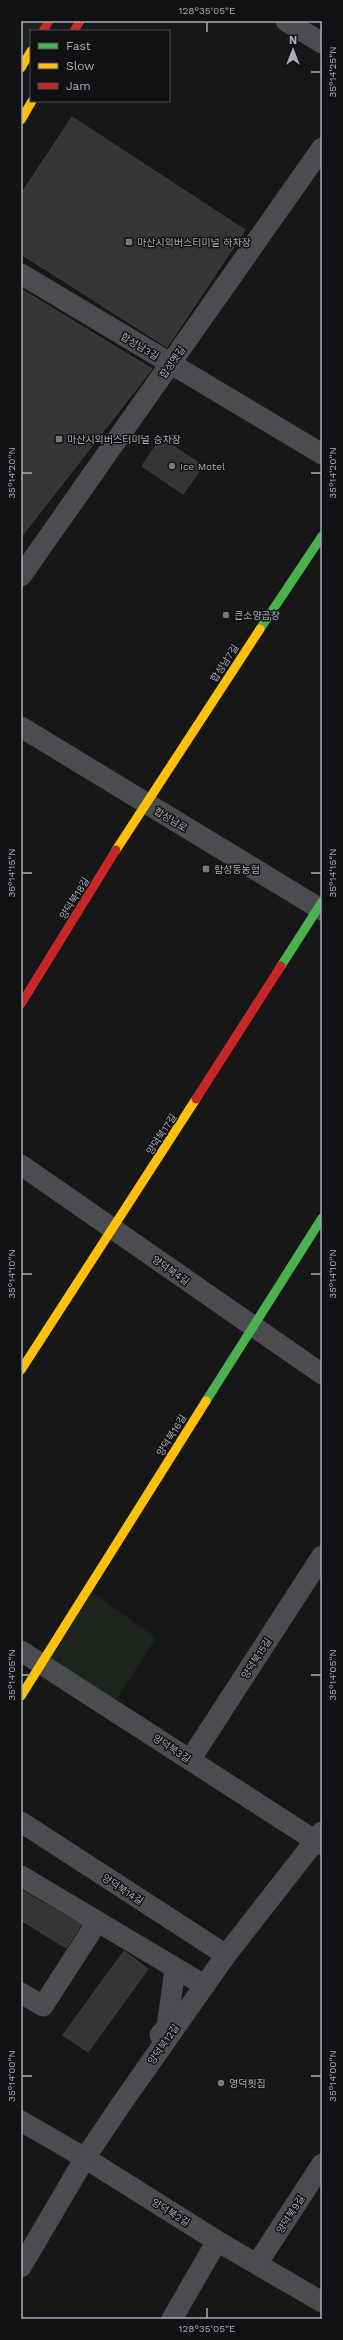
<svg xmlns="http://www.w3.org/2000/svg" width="343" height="2340" font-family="'Work Sans','Noto Sans KR',sans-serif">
<rect width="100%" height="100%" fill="#171717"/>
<g fill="#1d241e">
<path d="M21 21H49L43 31H31V51L21 68Z"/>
<path d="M88 1589 156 1638 110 1709 40 1664Z"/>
</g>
<g fill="#353536" stroke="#3f4043">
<path d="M72 117 245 230 167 347 21 254V194Z"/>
<path d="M21 289 152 369 21 537Z"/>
<path d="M161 438 203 466 183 494 142 466Z"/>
<path d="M21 1890 81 1925 66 1948 21 1920Z"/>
<path d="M124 1951 148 1969 88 2052 63 2035Z"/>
</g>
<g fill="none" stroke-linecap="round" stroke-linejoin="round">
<g stroke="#4b4c50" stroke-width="21">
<path d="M286 21 322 43"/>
<path d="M21 274 322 454"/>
<path d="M21 576 322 148"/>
<path d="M21 727 322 910"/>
<path d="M21 1165 322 1374"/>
<path d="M21 1651 322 1845"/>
<path d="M190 1760 322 1556"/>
<path d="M21 1822 226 1955"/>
<path d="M21 1876 204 1985"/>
<path d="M21 1993 43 2006 97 1922"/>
<path d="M160 2035 167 2027 175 1969"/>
<path d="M21 2121 85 2158 217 2241 322 2302"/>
<path d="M257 2264 322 2164"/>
<path d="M21 2267 85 2158 120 2106 226 1955 322 1832"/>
<path d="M172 2319 217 2241"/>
</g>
<g stroke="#4caf50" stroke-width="9">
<path d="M260 629 322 536"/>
<path d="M281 966 322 902"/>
<path d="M206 1401 322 1218"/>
</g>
<g stroke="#ffc107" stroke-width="9">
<path d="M21 68 31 51"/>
<path d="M21 120 32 101"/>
<path d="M116 850 260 629"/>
<path d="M21 1370 196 1099"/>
<path d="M21 1696 206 1401"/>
</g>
<g stroke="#c62828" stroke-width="9">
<path d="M43 31 49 21"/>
<path d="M74 31 80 21"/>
<path d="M21 1004 116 850"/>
<path d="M196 1099 281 966"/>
</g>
</g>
<path fill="none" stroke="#a8adb8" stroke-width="1.5" d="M207 22V32M311 72H321M22 473H32M311 473H321M22 873H32M311 873H321M22 1274H32M311 1274H321M22 1675H32M311 1675H321M22 2076H32M311 2076H321M207 2308V2318"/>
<g fill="#757880" stroke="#111113" stroke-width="1.5">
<rect x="125" y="238" width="8" height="8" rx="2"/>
<rect x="55" y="435" width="8" height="8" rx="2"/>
<circle cx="172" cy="466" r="4"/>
<circle cx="226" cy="615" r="4"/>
<rect x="202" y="865" width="8" height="8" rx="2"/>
<circle cx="221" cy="2083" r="4"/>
</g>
<g text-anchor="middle" stroke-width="3" stroke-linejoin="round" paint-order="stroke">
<g font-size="10" fill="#a8adb8" stroke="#111113" text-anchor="start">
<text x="137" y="246">마산시외버스터미널 하차장</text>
<text x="67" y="443">마산시외버스터미널 승차장</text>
<text x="180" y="470">Ice Motel</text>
<text x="234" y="619">큰소양곱창</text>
<text x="214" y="873">합성동농협</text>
<text x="229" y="2087">영덕횟집</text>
</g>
<g font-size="10" fill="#a8adb8" stroke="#111113">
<text transform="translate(140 346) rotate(31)" y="4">합성남3길</text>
<text transform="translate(172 362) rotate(-55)" y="4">합성옛길</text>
<text transform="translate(224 663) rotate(-57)" y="4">합성남7길</text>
<text transform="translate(171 819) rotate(31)" y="4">합성남로</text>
<text transform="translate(74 898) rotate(-58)" y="4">양덕북18길</text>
<text transform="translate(161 1134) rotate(-57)" y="4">양덕북17길</text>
<text transform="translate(171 1270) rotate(35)" y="4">양덕북4길</text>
<text transform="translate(171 1435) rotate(-58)" y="4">양덕북16길</text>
<text transform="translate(256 1658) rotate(-57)" y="4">양덕북15길</text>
<text transform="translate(172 1748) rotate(33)" y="4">양덕북3길</text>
<text transform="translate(123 1889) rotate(33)" y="4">양덕북14길</text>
<text transform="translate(163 2044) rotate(-55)" y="4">양덕북12길</text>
<text transform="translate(171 2212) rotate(32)" y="4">양덕북2길</text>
<text transform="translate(290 2214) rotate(-57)" y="4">양덕북9길</text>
</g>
</g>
<rect width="343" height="2340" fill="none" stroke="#111113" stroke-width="44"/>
<rect x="30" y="30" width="140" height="72" fill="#111113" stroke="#4d4f55"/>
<rect x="38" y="43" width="20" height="6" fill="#4caf50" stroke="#4d4f55"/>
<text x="66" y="50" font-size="12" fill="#a8adb8">Fast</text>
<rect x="38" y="63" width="20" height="6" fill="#ffc107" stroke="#4d4f55"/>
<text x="66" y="70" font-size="12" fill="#a8adb8">Slow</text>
<rect x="38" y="83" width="20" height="6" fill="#c62828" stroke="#4d4f55"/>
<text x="66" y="90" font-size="12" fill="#a8adb8">Jam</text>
<g transform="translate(293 50)" stroke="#111113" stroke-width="3" paint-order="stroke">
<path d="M0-3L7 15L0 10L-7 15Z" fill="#a8adb8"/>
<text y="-6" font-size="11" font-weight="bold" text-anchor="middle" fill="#a8adb8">N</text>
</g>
<rect x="22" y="22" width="299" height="2296" fill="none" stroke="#a8adb8" stroke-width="1.5"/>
<g font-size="10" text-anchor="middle" fill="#a8adb8">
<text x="207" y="14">128°35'05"E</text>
<text transform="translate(332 72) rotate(-90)" y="4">35°14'25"N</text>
<text transform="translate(11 473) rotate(-90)" y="4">35°14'20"N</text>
<text transform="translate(332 473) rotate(-90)" y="4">35°14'20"N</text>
<text transform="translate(11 873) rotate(-90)" y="4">35°14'15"N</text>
<text transform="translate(332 873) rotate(-90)" y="4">35°14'15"N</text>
<text transform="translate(11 1274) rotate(-90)" y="4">35°14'10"N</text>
<text transform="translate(332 1274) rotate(-90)" y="4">35°14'10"N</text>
<text transform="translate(11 1675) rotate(-90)" y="4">35°14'05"N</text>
<text transform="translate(332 1675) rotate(-90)" y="4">35°14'05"N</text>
<text transform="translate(11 2076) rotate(-90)" y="4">35°14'00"N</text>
<text transform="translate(332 2076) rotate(-90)" y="4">35°14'00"N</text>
<text x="207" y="2332">128°35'05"E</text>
</g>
</svg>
